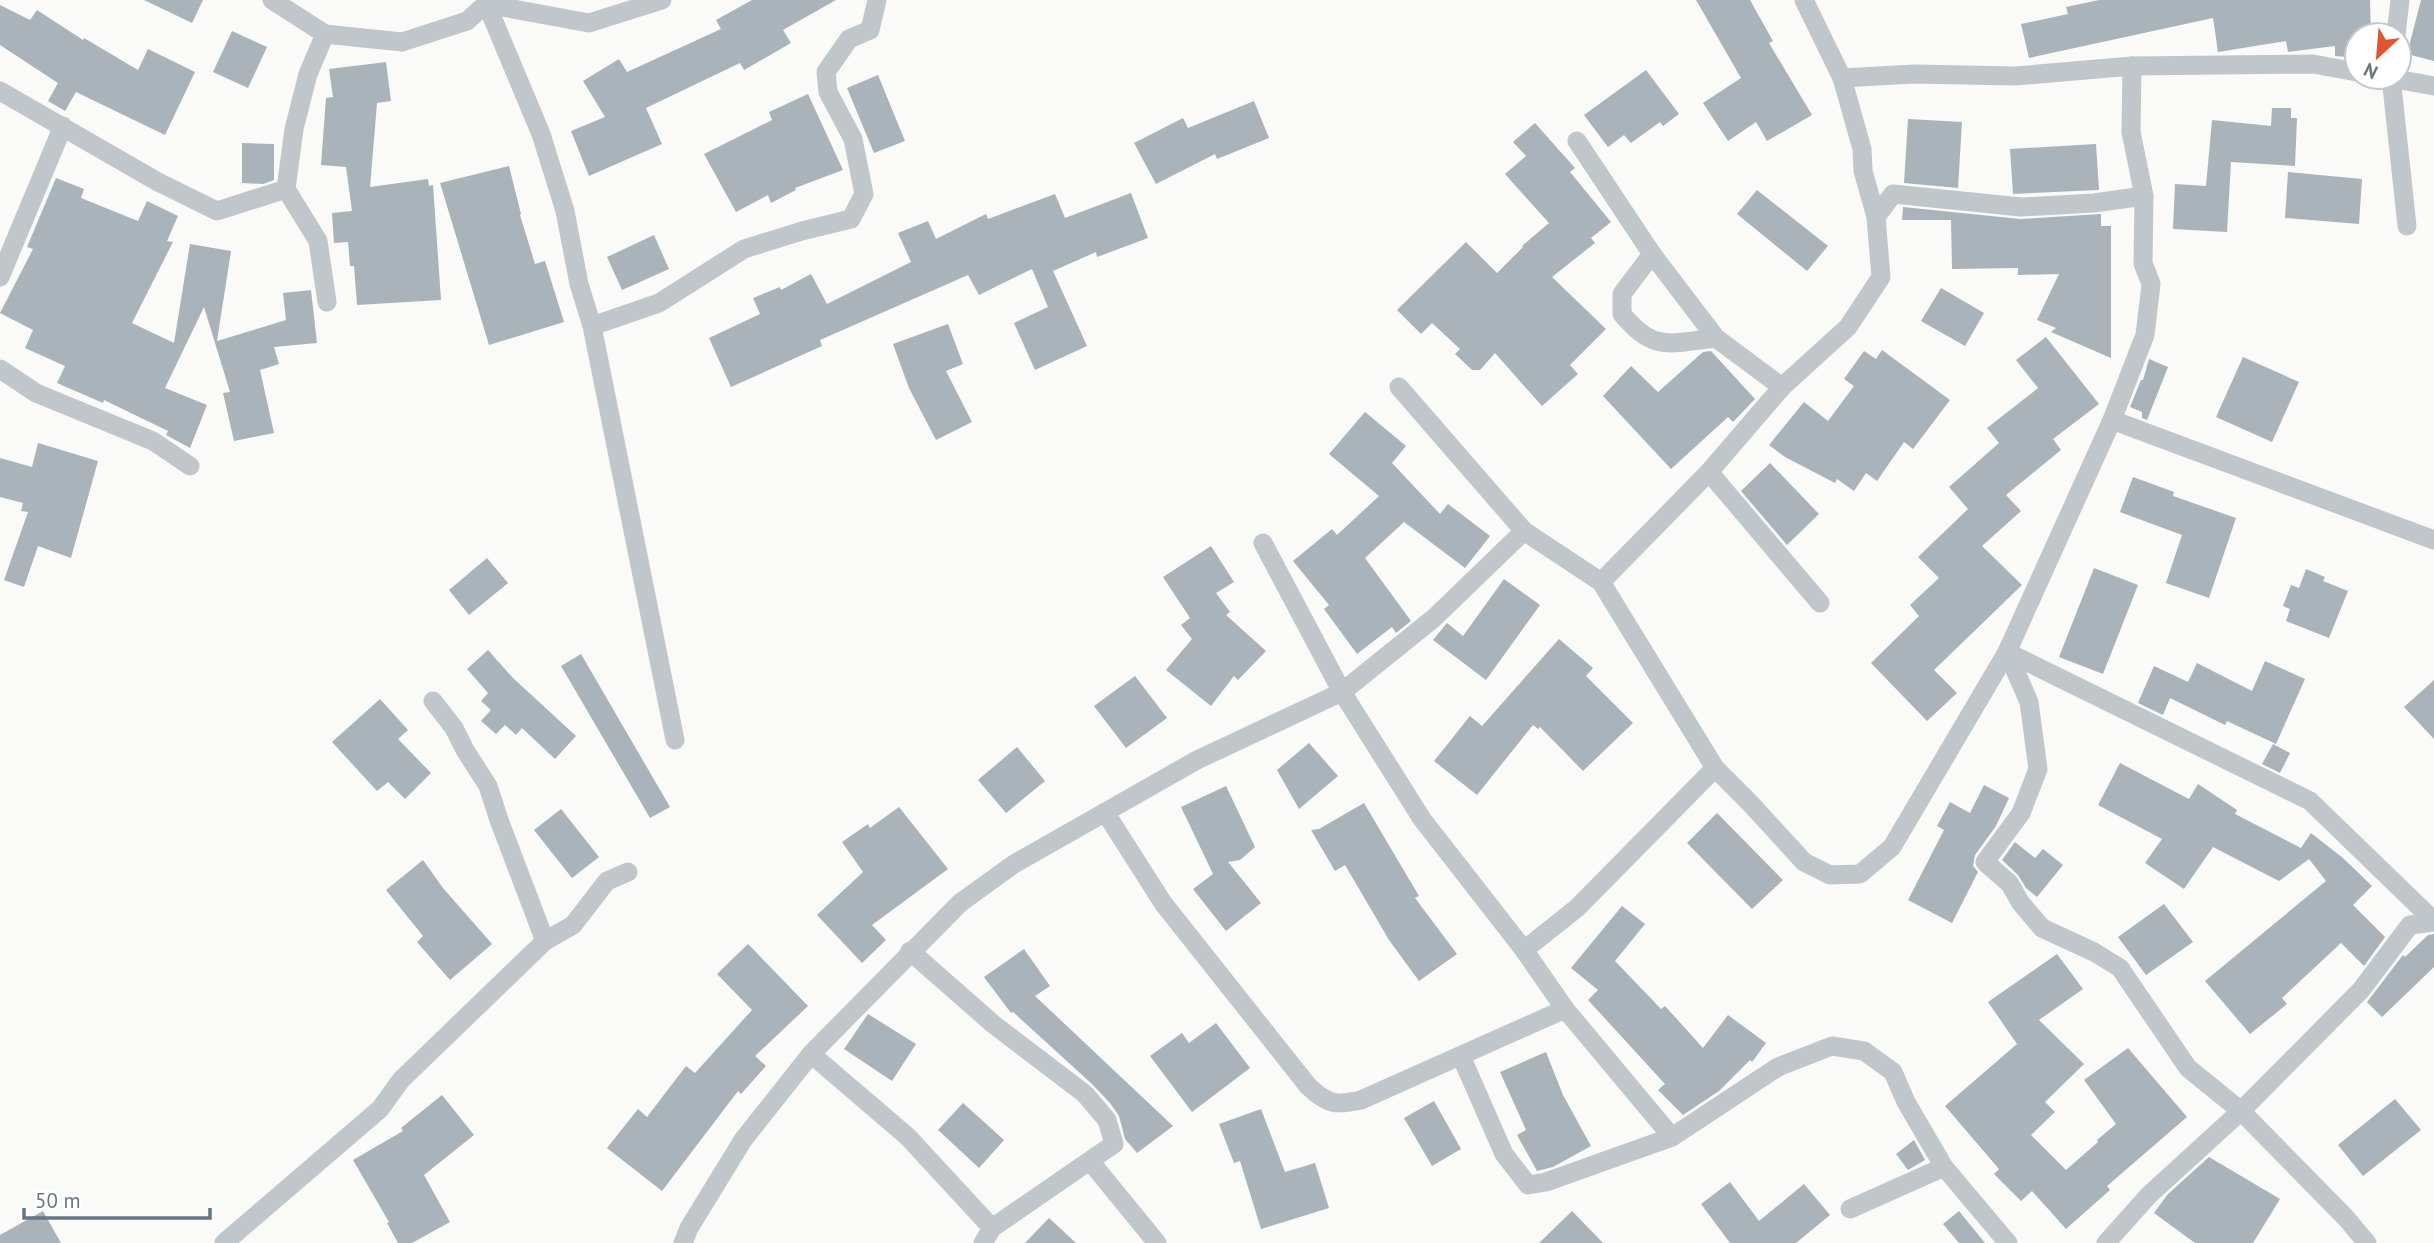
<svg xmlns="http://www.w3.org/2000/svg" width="2434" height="1243" font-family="'PT Sans',sans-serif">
<rect width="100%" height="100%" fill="#fafaf8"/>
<g fill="#aab3b9">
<path d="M144 0H203L192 23Z"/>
<path d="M752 0H836L783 30 791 43 744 70 740 63 646 108 662 144 589 176 571 131 605 117 583 81 619 59 627 72 721 29 716 20Z"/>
<path d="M1696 0H1750L1773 41 1769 43 1812 115 1767 141 1756 122 1728 141 1703 103 1741 78Z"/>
<path d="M2099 0H2370L2371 35H2357V58L2335 56V46L2288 52 2286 41 2218 52 2213 18 2029 58 2021 24 2068 14 2066 7Z"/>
<path d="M2421 0H2434V61L2407 54Z"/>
<path d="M0 5 30 20 37 10 83 40 84 38 138 70 148 49 195 72 165 135 76 92 65 111 48 101 58 83 0 45Z"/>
<path d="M232 31 267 47 248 88 213 72Z"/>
<path d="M386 62 391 101 377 103 370 187 428 179 429 186 433 185 441 300 357 305 354 266H350L348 242 334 243 332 213 352 211 346 167 321 165 326 98 333 97 329 69Z"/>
<path d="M1646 70 1679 114 1663 126 1660 122 1631 143 1624 135 1608 147 1584 115Z"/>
<path d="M878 75 905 141 874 153 847 88Z"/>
<path d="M808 94 843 170 795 188 796 190 771 203 768 195 736 212 704 154 772 120 769 112Z"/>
<path d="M1254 101 1269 138 1217 159 1215 154 1156 184 1134 143 1183 118 1188 128Z"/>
<path d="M2272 108H2291V118H2297L2295 166 2231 162 2227 232 2173 229 2175 184 2206 186 2212 120 2271 126Z"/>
<path d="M1908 119 1962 122 1958 188 1904 183Z"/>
<path d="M1535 123 1575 168 1570 172 1611 222 1591 238 1595 243 1552 277 1606 329 1570 365 1578 374 1542 406 1495 353 1480 370H1472L1455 354 1460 349 1432 323 1421 334 1397 310 1466 242 1497 273 1523 247 1522 246 1549 223 1505 174 1526 156 1513 142Z"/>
<path d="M242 143 274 144V180L263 184 242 183Z"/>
<path d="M2096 144 2099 190 2013 194 2010 149Z"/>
<path d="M509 166 521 214 520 215 535 264 545 261 564 322 489 345 440 183Z"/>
<path d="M2288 172 2362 179 2359 224 2285 218Z"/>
<path d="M56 178 84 189 81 198 138 221 147 201 178 216 167 241 173 242 132 323 174 343 190 244 231 251 217 341 286 320 283 293 311 290 317 343 274 347 279 364 260 370 274 433 234 441 223 393 230 392 204 307 165 388 207 405 190 448 166 435 168 431 104 400 103 403 57 383 65 366 25 348 33 330 0 313 33 249 27 247Z"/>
<path d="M1757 190 1828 246 1807 271 1737 214Z"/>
<path d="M1131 193 1148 238 1097 257 1096 252 1053 271 1087 346 1035 370 1014 323 1048 307 1032 269 979 295 968 275 820 340 822 346 731 387 709 338 760 314 753 298 780 287 781 290 811 274 827 304 911 262 898 233 928 221 936 239 986 214 988 219 1055 194 1065 218Z"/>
<path d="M1903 207 2020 219 2101 214V226H2111V358L2051 332 2056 328 2037 320 2059 274 2018 275V268L1952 269 1951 220H1902Z"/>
<path d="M654 235 669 269 622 290 607 257Z"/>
<path d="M1941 288 1984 313 1965 346 1921 321Z"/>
<path d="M948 324 963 364 946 371 972 422 936 440 909 388 893 344Z"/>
<path d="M2046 337 2099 404 2053 439 2061 450 2006 495 2021 511 1982 546 2022 585 1934 670 1957 693 1927 721 1871 663 1919 616 1910 605 1939 578 1918 557 1968 509 1949 487 1999 443 1987 428 2038 388 2016 360Z"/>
<path d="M1882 350 1950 400 1913 449 1904 442 1877 481 1866 473 1854 491 1837 479 1835 483 1785 457 1769 445 1804 402 1828 421 1854 386 1844 379 1864 351 1876 359Z"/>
<path d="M1711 351 1755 399 1733 422 1728 417 1671 469 1603 396 1631 366 1658 392 1703 352Z"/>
<path d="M2243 357 2299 382 2272 442 2216 417Z"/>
<path d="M2149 359 2168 367 2147 420 2142 418V412L2130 407 2141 380H2143Z"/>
<path d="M1365 412 1406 446 1392 463 1440 514 1448 504 1490 536 1465 568 1404 522 1365 558 1411 621 1396 633 1392 627 1357 654 1324 609 1329 605 1293 561 1332 529 1337 535 1379 496 1329 454Z"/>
<path d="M38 443 98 461 71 558 38 546 24 587 4 580 28 512 21 511 23 503 0 497V458L32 467Z"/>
<path d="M1770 463 1819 514 1787 545 1741 491Z"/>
<path d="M2133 477 2174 492 2173 496 2236 518 2209 598 2166 583 2182 535 2120 512Z"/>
<path d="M1211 546 1234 582 1216 593 1230 612 1226 615 1266 651 1238 680 1234 676 1211 706 1166 670 1192 639 1181 625 1190 618 1163 577Z"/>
<path d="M487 558 508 583 469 615 449 590Z"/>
<path d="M2094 568 2138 585 2103 674 2059 657Z"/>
<path d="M2306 569 2325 577 2323 581 2348 591 2329 638 2286 621 2290 609 2283 606 2291 585 2299 588Z"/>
<path d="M1504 579 1540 605 1486 680 1433 640 1447 623 1463 636Z"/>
<path d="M1559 639 1593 668 1586 676 1633 723 1583 771 1540 727 1538 729 1533 725 1477 795 1434 761 1470 716 1482 726Z"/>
<path d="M488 650 513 678 576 736 555 759 522 728 516 735 505 725 496 734 481 721 491 710 481 701 488 693 467 669Z"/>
<path d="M581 654 670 807 650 818 561 666Z"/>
<path d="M2265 661 2305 679 2276 744 2227 721 2225 725 2170 698 2163 715 2138 703 2154 666 2188 682 2197 663 2252 691Z"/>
<path d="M1135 676 1167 718 1126 748 1094 706Z"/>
<path d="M2434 680V739L2404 707Z"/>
<path d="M380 699 408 730 398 739 431 773 405 799 388 782 377 791 332 742Z"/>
<path d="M1309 743 1338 776 1299 809 1277 770Z"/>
<path d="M2273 744 2290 753 2280 773 2262 764Z"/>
<path d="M1017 747 1045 781 1006 813 978 780Z"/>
<path d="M2120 763 2189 799 2198 784 2237 810 2235 814 2301 848 2311 833 2343 858 2372 886 2353 905 2385 937 2364 966 2341 943 2282 998 2287 1004 2250 1034 2205 981 2326 881 2309 859 2279 881 2213 847 2184 889 2145 863 2162 839 2098 805Z"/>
<path d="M1984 785 2009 798 1996 826 1975 855 1973 866 1978 872 1952 923 1908 900 1944 830 1937 826 1950 802 1970 813Z"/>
<path d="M1226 786 1255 847 1240 860 1228 862 1261 903 1226 931 1193 889 1213 874 1181 807Z"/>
<path d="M1364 803 1419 896 1415 898 1457 954 1419 981 1389 940 1345 865 1335 871 1311 830 1319 829Z"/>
<path d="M899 807 948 869 872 925 886 940 862 963 817 915 863 872 842 842 868 824 870 828Z"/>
<path d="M561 809 599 857 572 878 534 830Z"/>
<path d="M1717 813 1783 880 1752 909 1687 843Z"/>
<path d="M2015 842 2035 858 2043 849 2063 865 2037 897 2026 888 2018 875 2002 860Z"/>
<path d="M423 860 443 888 492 944 450 980 417 942 423 936 386 890Z"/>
<path d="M2164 904 2193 942 2146 975 2118 937Z"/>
<path d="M1622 906 1645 924 1615 961 1661 1009 1665 1006 1703 1048 1728 1015 1766 1043 1752 1062 1750 1060 1719 1091 1683 1115 1658 1090 1665 1084 1588 1000 1598 990 1571 968Z"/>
<path d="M2434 934V967L2382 1017 2367 1002 2403 955 2405 957 2428 935Z"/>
<path d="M748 944 808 1006 755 1056 766 1066 741 1094 738 1091 662 1191 607 1148 638 1109 647 1117 686 1066 695 1073 752 1010 717 974Z"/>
<path d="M1024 949 1050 986 1035 996 1173 1126 1137 1153 1125 1139 1119 1116 1110 1103 1092 1084 1013 1012 1011 1013 984 977Z"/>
<path d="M2057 954 2083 989 2039 1020 2084 1064 2045 1102 2055 1112 2031 1135 2066 1170 2098 1142 2097 1140 2116 1124 2084 1080 2128 1048 2187 1117 2107 1186 2110 1190 2066 1229 2032 1191 2021 1201 1994 1174 1999 1169 1945 1106 2017 1044 1988 1002Z"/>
<path d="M868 1014 916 1044 892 1081 844 1049Z"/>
<path d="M1216 1023 1250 1068 1192 1112 1150 1056 1182 1033 1189 1043Z"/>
<path d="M1546 1052 1563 1095 1591 1146 1553 1167 1537 1171 1517 1135 1526 1130 1500 1072Z"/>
<path d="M442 1095 474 1135 424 1175 450 1222 412 1243H398L387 1223 389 1222 353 1160 403 1131 401 1128Z"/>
<path d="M2395 1099 2421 1130 2363 1176 2338 1145Z"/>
<path d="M1434 1101 1461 1149 1432 1166 1404 1118Z"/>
<path d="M963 1103 1004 1140 979 1168 938 1130Z"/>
<path d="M1261 1109 1285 1172 1315 1163 1329 1208 1261 1229 1240 1161 1234 1163 1219 1124Z"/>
<path d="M1914 1140 1925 1160 1908 1170 1896 1154Z"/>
<path d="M2209 1157 2280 1199 2253 1243H2195L2154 1213 2168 1194Z"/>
<path d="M1730 1182 1759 1221 1804 1184 1830 1215 1796 1243H1730L1701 1204Z"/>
<path d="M43 1211 61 1243H0V1235Z"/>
<path d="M1572 1211 1603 1243H1539Z"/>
<path d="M1959 1211 1985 1243H1959L1943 1224Z"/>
<path d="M1049 1218 1076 1243H1025Z"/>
</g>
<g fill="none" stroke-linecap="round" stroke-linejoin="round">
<g stroke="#c1c6ca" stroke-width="19">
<path d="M272 0 325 34 402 42 467 21 486 4"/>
<path d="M485 0 541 134 565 211 579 284 592 326 659 303 744 249 802 231 851 219 864 194 853 139 828 92 826 72 849 39 870 30 877 0"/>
<path d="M486 4 589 23 662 0"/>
<path d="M2396 35 2400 0"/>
<path d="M2132 66 2313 64 2357 72"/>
<path d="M2384 77 2434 86"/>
<path d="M2391 77 2407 226"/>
<path d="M0 91 158 182 217 211 286 189 294 129 308 74 325 34"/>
<path d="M1577 141 1652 254 1716 338 1782 387"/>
<path d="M286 189 318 241 327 302"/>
<path d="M1876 217 1893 194 2021 207 2094 203 2144 196"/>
<path d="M1652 254 1622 294V314C1654 353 1670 343 1716 338"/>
<path d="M0 277 63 126"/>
<path d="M592 326 675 740"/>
<path d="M0 369 36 393 153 441 190 466"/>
<path d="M1399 387 1524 531 1601 582 1715 768 1750 803 1804 862 1830 875 1860 874 1892 847 2007 652 2112 420 2145 335 2151 284 2143 263 2144 196 2131 132 2132 66 2016 76 1914 74 1842 78"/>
<path d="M2112 420 2434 540"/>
<path d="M1709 472 1820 603"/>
<path d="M1263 543 1342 692 1422 819 1524 950 1565 1009 1672 1137"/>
<path d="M1601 582 1709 472 1782 387 1848 327 1881 277 1876 217 1863 171 1862 149 1842 78 1804 0"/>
<path d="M2007 652 2029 702 2038 769 2021 813 1985 862 2010 884 2020 902 2042 928 2094 952 2120 968 2188 1068 2241 1111 2346 1218 2367 1243"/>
<path d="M2007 652 2310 801 2434 921"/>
<path d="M1105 812 1163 903 1308 1086C1327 1104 1335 1106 1361 1100L1565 1009"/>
<path d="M545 941 573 925 607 881 628 872"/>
<path d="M1524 950 1577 908 1715 768"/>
<path d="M910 951 993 1024 1085 1094 1107 1120 1114 1144 992 1228 983 1243"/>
<path d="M811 1054 908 1137 992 1228"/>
<path d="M1461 1056 1504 1154 1528 1185 1546 1182 1672 1137 1778 1067 1832 1046 1864 1051 1893 1072 1906 1102 1944 1167 2008 1243"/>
<path d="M1090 1161 1157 1243"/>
<path d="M1850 1209 1944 1167"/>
<path d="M224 1243 380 1109 401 1080 545 941 499 820 488 786 465 750 454 728 433 701"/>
<path d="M683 1243 689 1228 743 1140 811 1054 960 903 1014 864 1197 760 1342 692 1434 618 1524 531"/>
<path d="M2106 1243 2149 1195 2241 1111 2361 990 2410 925 2434 922"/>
</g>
</g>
<g transform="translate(2378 56) rotate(206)"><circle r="33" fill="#ffffff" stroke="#c1c8cd" stroke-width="2"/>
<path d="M0-5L12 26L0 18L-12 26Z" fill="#e15631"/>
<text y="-10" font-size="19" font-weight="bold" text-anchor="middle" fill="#657682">N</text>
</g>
<path d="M24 1208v10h186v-10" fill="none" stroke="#657682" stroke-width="3.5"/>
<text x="35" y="1208" font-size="21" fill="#657682" stroke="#ffffff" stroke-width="5" paint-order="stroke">50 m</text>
</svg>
